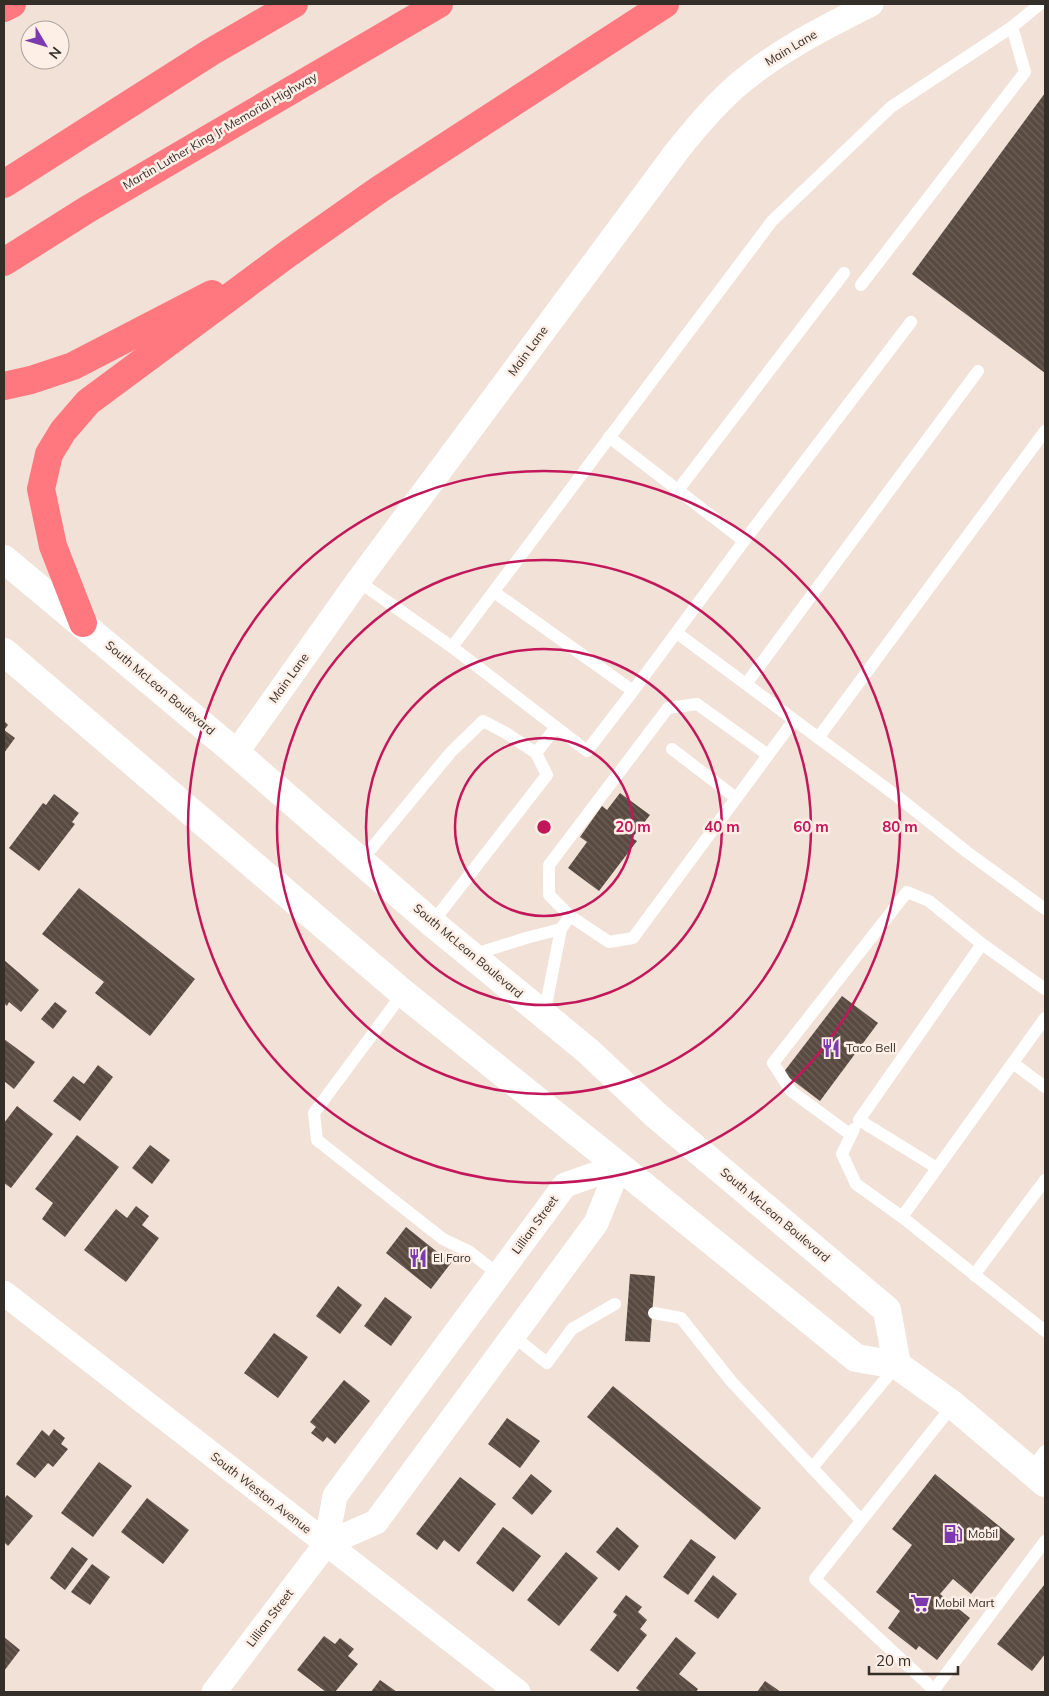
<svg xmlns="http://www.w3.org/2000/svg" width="1049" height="1696" font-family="Mulish,sans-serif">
<defs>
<pattern id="building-back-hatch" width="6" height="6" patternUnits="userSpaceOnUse" patternTransform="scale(1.25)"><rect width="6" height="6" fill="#584a41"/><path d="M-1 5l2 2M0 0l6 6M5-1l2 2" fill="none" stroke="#6d625a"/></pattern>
</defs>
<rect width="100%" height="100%" fill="#f2e1d6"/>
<g fill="url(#building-back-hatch)">
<path d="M1045 93V373L912 274Z"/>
<path d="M4 721 8 725 4 730 15 738 4 753Z"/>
<path d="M620 793 650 815 632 838 637 841 599 891 568 868 587 842 580 837 602 806 607 810Z"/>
<path d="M54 794 79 813 72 822 75 824 39 871 9 848 43 803 46 805Z"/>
<path d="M79 888 195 979 150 1036 95 993 104 982 42 934Z"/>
<path d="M4 960 39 990 21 1012 9 1002 7 1006 4 1003Z"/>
<path d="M842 996 878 1023 820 1101 783 1073Z"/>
<path d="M55 1002 67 1011 53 1029 41 1019Z"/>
<path d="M4 1039 35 1062 14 1089 4 1081Z"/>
<path d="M98 1065 113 1077 80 1121 53 1101 73 1076 84 1084Z"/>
<path d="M17 1106 53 1134 11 1188 4 1183V1123Z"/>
<path d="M77 1135 119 1167 65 1237 42 1219 53 1203 35 1189Z"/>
<path d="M150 1145 170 1160 152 1184 132 1168Z"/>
<path d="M136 1206 149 1216 142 1225 159 1238 126 1282 84 1250 116 1209 127 1218Z"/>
<path d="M406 1227 451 1263 431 1289 386 1253Z"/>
<path d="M630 1274 655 1276 650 1342 625 1341Z"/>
<path d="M338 1286 362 1305 340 1334 316 1316Z"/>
<path d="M385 1297 412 1317 391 1346 364 1326Z"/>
<path d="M274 1333 308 1357 278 1398 244 1373Z"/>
<path d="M344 1380 370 1401 335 1444 327 1437 323 1442 311 1433 316 1427 310 1422Z"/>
<path d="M613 1386 761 1508 735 1540 587 1417Z"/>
<path d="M507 1418 540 1441 520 1468 488 1444Z"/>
<path d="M54 1429 65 1438 61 1444 68 1449 53 1467 48 1463 35 1478 16 1464 42 1430 49 1436Z"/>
<path d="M99 1462 132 1486 93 1537 61 1513Z"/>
<path d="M531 1474 552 1491 532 1515 512 1498Z"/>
<path d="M935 1474 1015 1539 971 1594 953 1579 940 1594 970 1618 937 1660 919 1646 916 1650 888 1628 900 1611 876 1592 912 1545 892 1529Z"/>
<path d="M460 1477 496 1504 459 1552 444 1540 437 1550 416 1534Z"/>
<path d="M7 1495 33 1516 8 1546 4 1542V1499Z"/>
<path d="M147 1498 189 1530 163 1564 121 1532Z"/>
<path d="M503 1527 541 1556 513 1592 476 1563Z"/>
<path d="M617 1527 639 1546 619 1571 596 1552Z"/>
<path d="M691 1539 716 1557 688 1595 663 1577Z"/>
<path d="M72 1547 88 1559 65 1590 50 1578Z"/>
<path d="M566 1552 598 1578 559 1626 527 1600Z"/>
<path d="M92 1564 110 1577 90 1605 71 1592Z"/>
<path d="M713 1575 737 1594 718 1619 694 1601Z"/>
<path d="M1045 1584V1654L1032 1671 997 1644Z"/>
<path d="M626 1595 642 1607 638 1612 647 1620 640 1629 647 1635 618 1672 590 1650 617 1615 613 1612Z"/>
<path d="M324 1636 335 1644 340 1638 354 1649 348 1656 358 1664 335 1692H326L297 1670Z"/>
<path d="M4 1637 20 1650 4 1671Z"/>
<path d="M676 1637 696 1653 679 1674 698 1689 696 1692H641L636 1688Z"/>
<path d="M380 1680 397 1692H371Z"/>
<path d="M765 1681 781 1692H757Z"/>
</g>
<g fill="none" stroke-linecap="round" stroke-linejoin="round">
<g stroke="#fff" stroke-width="12">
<path d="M861 285 1025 72 1012 27"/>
<path d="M609 437 744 541"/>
<path d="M678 490 844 273"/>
<path d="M358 581 452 647 772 221 891 107 1012 27 1040 4"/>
<path d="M677 633 898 797 967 852 1045 909"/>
<path d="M452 647 587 751 633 691 494 592"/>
<path d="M746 684 978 371"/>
<path d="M633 691 744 541 911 322"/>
<path d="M818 738 1045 431"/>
<path d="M672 749 736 798"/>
<path d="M536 753 556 727"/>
<path d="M768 755 697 704 668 708 549 865V895L570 916 609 942 633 938 794 720"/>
<path d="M361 861 451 752 483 721 506 733 536 753 547 775 432 923"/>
<path d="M472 955 526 938 561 929"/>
<path d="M403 993 314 1113 317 1140 443 1239 470 1252 499 1275"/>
<path d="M544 1015 561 929 570 916"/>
<path d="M1045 1018 902 1217 1045 1331"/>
<path d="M1013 1063 1045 1087"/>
<path d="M854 1129 842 1154 856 1184 902 1217"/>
<path d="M851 1135 791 1091 773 1063 907 892 929 901 982 944"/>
<path d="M937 1168 859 1120 982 944 1045 989"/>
<path d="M974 1275 1045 1180"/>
<path d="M654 1313 681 1318 731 1381 861 1520"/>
<path d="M513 1336 547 1363 572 1329 615 1304"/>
<path d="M953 1405 815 1579 934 1690 1045 1541"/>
<path d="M812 1468 897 1365"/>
<path d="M1030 1470 1045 1451"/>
</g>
<g stroke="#fff" stroke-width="25">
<path d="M236 753 358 581 677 151C696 127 716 103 740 83 779 50 826 27 871 4"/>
<path d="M4 1293 518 1692"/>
<path d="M326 1544 376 1522 596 1223 619 1166"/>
<path d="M214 1692 326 1544 335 1496 565 1185 619 1166"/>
</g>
<g stroke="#fff" stroke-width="28">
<path d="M4 559 236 753 432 923 588 1051 657 1116 887 1310 897 1365"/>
<path d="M4 652 403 993 619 1166 856 1358 897 1365 953 1405 1045 1483"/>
</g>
<g stroke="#ff787f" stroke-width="28">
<path d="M4 8 12 4"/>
<path d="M4 184 211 52 294 4"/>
<path d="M4 262 88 209 439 4"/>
<path d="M4 386 31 380 73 366 212 294"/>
<path d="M83 623 53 546 41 489 49 454 63 431 88 402 289 253 380 189 665 4"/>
</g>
</g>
<g fill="none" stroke="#c2185b" stroke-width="2.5">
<circle cx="544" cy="827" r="89"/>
<circle cx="544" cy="827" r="178"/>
<circle cx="544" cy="827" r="267"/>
<circle cx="544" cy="827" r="356"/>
</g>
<defs>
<g id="restaurant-bare" transform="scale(1.5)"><path d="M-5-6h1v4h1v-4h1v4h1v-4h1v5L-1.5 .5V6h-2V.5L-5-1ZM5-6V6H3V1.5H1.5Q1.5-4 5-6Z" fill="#7c3aae" stroke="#fdefe6" stroke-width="2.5" paint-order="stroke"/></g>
<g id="fuel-bare" transform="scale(1.5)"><path d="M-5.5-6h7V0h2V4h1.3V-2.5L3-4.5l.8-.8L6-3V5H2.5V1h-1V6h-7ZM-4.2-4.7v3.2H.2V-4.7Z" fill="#7c3aae" stroke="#fdefe6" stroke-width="2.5" paint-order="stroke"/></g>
<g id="supermarket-bare" transform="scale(1.5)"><path d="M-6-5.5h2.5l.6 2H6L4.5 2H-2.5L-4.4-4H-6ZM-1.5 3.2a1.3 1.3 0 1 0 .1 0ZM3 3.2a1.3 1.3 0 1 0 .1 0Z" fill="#7c3aae" stroke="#fdefe6" stroke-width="2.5" paint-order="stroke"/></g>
</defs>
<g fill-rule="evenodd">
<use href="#restaurant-bare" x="831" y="1048"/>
<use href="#restaurant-bare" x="418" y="1258"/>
<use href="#fuel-bare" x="953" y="1534"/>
<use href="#supermarket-bare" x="920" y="1603"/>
</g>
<g text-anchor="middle" stroke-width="5" stroke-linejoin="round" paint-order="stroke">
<g font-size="12" fill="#342e29" stroke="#fdefe6">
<text transform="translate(791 48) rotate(-31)" y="4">Main Lane</text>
<text transform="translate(220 131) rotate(-30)" y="4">Martin Luther King Jr Memorial Highway</text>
<text transform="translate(528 351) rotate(-54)" y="4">Main Lane</text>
<text transform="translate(289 678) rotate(-54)" y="4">Main Lane</text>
<text transform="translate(160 688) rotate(40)" y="4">South McLean Boulevard</text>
<text transform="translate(468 951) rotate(40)" y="4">South McLean Boulevard</text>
<text transform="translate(775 1215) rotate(40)" y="4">South McLean Boulevard</text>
<text transform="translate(535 1225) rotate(-54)" y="4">Lillian Street</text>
<text transform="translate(261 1493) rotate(38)" y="4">South Weston Avenue</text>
<text transform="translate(270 1618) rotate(-53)" y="4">Lillian Street</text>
</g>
<g font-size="12" fill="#342e29" stroke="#fdefe6" text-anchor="start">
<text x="846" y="1052">Taco Bell</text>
<text x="433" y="1262">El Faro</text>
<text x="968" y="1538">Mobil</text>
<text x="935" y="1607">Mobil Mart</text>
</g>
</g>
<circle cx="544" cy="827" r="8" fill="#c2185b" stroke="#fdefe6" stroke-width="2.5"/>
<g font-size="15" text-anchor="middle" font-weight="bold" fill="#c2185b" stroke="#fdefe6" stroke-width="5" stroke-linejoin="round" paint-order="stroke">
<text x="633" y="832">20 m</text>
<text x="722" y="832">40 m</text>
<text x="811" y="832">60 m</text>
<text x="900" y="832">80 m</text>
</g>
<rect width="1049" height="1696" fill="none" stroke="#342e29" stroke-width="10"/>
<g transform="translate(45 45) rotate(128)"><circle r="24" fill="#fdefe6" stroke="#ada29a"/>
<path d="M0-4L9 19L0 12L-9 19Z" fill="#7c3aae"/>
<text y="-8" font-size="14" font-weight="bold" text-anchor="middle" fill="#342e29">N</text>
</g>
<path d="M869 1666v8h89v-8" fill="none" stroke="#342e29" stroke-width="2.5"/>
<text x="876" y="1666" font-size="15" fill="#342e29" stroke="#fdefe6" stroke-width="4" paint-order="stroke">20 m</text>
</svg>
